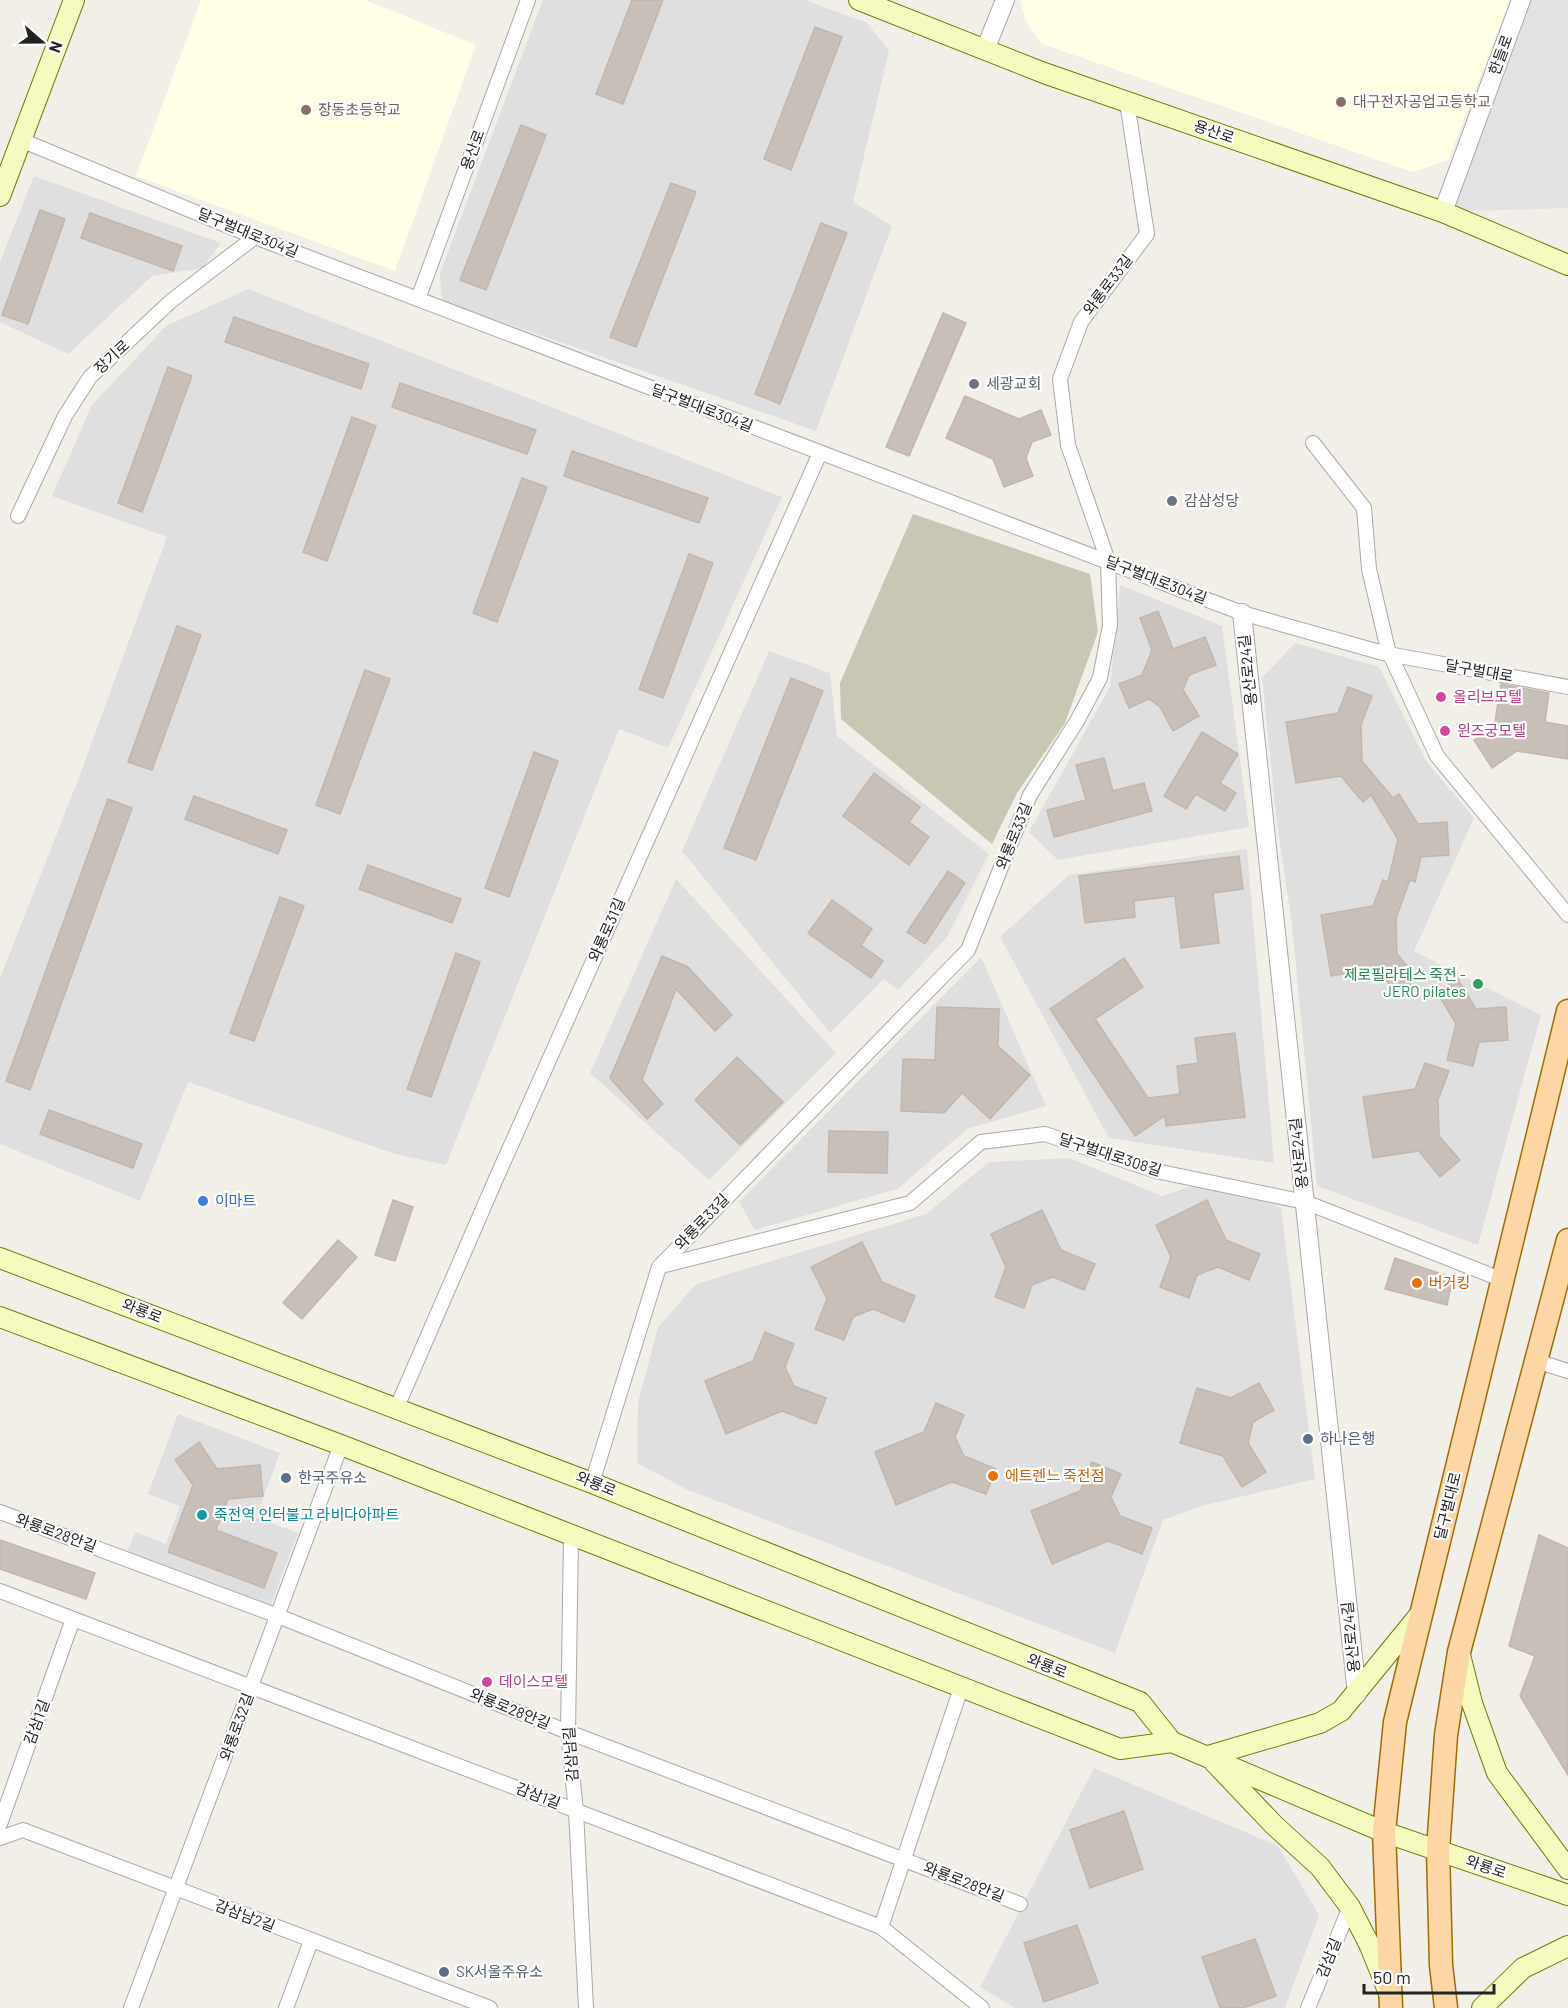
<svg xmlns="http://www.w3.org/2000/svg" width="1568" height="2008" font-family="Barlow,'Noto Sans KR',sans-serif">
<rect width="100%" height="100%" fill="#f2efe9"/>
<g fill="#e0dfdf">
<path d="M543 0H805L867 23 889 51 853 202 892 226 816 431 442 301 440 273Z"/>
<path d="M34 176 221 243 203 268 152 276 68 354 0 322V262Z"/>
<path d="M248 289 782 497 668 748 619 729 446 1165 395 1154 188 1082 140 1201 0 1144V978L78 780 167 537 52 496 92 405 166 326Z"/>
<path d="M1120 585 1222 626 1249 827 1058 860 1029 832 1110 687Z"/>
<path d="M1295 643 1379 667 1426 761 1474 818 1414 951 1541 1015 1478 1245 1317 1186 1292 924 1277 823 1262 678Z"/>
<path d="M769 651 830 673 837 736 989 854 947 937 898 990 884 979 830 1033 682 851Z"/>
<path d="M1247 849 1274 1163 1109 1138 1000 937 1069 875Z"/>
<path d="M676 879 836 1053 709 1180 590 1073Z"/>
<path d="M981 957 1046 1106 967 1129 897 1189 755 1230 739 1202Z"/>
<path d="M1069 1158 1162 1196 1212 1179 1281 1208 1315 1479 1201 1506 1163 1520 1115 1653 688 1490 637 1463 638 1403 658 1327 696 1284 926 1214 989 1162Z"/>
<path d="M178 1414 280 1453 256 1517 298 1533 270 1607 127 1553 135 1532 166 1544 180 1506 148 1494Z"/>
<path d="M1094 1768 1278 1846 1319 1915 1285 2008H1015L980 1987Z"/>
</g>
<g fill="#ffffe5">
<path d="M201 0H365L476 45 395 271 136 176Z"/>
<path d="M1020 0H1510L1448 160 1413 172 1042 44 1026 22Z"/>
</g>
<path fill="#c7c7b4" d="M913 514 1090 574 1098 632 1065 723 1017 793 992 844 841 719 840 683Z"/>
<path fill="#e2e2e2" d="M1521 0H1568V208L1443 212Z"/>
<g fill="#c7bfb8" stroke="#c4b6ab" stroke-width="1.5">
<path d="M632 0H663L623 104 596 94Z"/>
<path d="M815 27 842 37 791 170 764 159Z"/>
<path d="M521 125 546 135 486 290 460 280Z"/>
<path d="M671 183 696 192 636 347 610 337Z"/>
<path d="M40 210 65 219 28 324 2 315Z"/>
<path d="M90 213 182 246 173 271 81 238Z"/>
<path d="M821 223 847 233 780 404 755 394Z"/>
<path d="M943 313 966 323 909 456 886 447Z"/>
<path d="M234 317 369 364 361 389 225 342Z"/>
<path d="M168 367 192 376 142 512 118 503Z"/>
<path d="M400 383 536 430 527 454 392 407Z"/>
<path d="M965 396 1019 419 1041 410 1051 435 1032 442 1026 458 1033 476 1004 487 993 459 946 438Z"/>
<path d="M352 417 376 426 327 561 303 552Z"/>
<path d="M572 451 708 498 699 523 564 476Z"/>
<path d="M522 478 547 487 497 622 473 613Z"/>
<path d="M689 554 713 563 663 698 639 689Z"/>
<path d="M1158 611 1173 649 1205 637 1216 665 1189 675 1183 690 1199 716 1173 731 1160 707 1149 699 1129 708 1119 684 1142 675 1152 650 1140 618Z"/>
<path d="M177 626 201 635 152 770 128 762Z"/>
<path d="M365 670 390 679 340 814 316 805Z"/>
<path d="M791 678 823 691 756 860 724 848Z"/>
<path d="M1501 684 1549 693 1545 722 1568 726V759L1517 751 1492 768 1474 740 1494 728Z"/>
<path d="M1348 687 1372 696 1361 725 1362 761 1393 798 1399 794 1418 824 1447 822 1449 855 1421 857 1415 882 1410 880 1396 918 1397 954 1417 978 1398 995 1377 969 1331 976 1321 915 1373 906 1383 880 1388 882 1398 839 1371 795 1363 802 1341 776 1296 783 1286 722 1338 713Z"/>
<path d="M1202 732 1238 754 1220 783 1236 793 1225 811 1196 794 1186 809 1164 796Z"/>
<path d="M534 752 558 761 509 897 485 888Z"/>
<path d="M1104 758 1113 791 1144 783 1152 811 1054 837 1047 810 1086 800 1076 765Z"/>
<path d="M874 773 920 807 909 822 929 837 909 865 843 816Z"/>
<path d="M194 796 287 830 278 854 185 819Z"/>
<path d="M108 799 132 808 30 1090 6 1081Z"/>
<path d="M1239 856 1243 889 1213 893 1219 943 1181 948 1175 896 1134 901 1135 917 1085 923 1079 876Z"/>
<path d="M368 865 461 899 452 923 359 889Z"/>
<path d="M948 871 965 883 925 944 907 932Z"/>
<path d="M280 897 304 906 254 1041 230 1033Z"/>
<path d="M832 900 872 929 861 945 883 961 871 978 808 933Z"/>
<path d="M456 953 480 962 431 1097 407 1089Z"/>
<path d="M662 956 688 967 732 1015 715 1031 676 989 642 1080 663 1104 647 1119 610 1078Z"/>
<path d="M1124 958 1143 987 1095 1019 1148 1098 1180 1094 1177 1066 1198 1063 1195 1038 1235 1033 1245 1117 1166 1126 1165 1116 1135 1136 1050 1009Z"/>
<path d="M1458 979 1476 1009 1506 1007 1508 1040 1479 1042 1473 1066 1447 1060 1456 1024 1437 992Z"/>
<path d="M937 1007 999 1009 998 1046 1030 1075 990 1119 962 1093 944 1113 901 1111 903 1059 935 1060Z"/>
<path d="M737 1057 783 1102 740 1145 695 1100Z"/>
<path d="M1425 1063 1449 1071 1438 1100 1439 1136 1460 1160 1440 1177 1419 1151 1373 1158 1363 1097 1415 1089Z"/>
<path d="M49 1110 142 1144 133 1168 40 1134Z"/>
<path d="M829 1131 888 1132 887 1173 828 1172Z"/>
<path d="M393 1200 413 1207 395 1261 375 1255Z"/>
<path d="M1207 1200 1226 1240 1260 1254 1249 1280 1218 1267 1197 1275 1189 1298 1160 1287 1171 1257 1156 1225Z"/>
<path d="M1042 1210 1061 1250 1095 1264 1084 1290 1053 1277 1032 1285 1024 1308 995 1297 1006 1267 991 1234Z"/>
<path d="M338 1240 357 1257 302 1319 283 1303Z"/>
<path d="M862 1242 882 1282 915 1296 904 1322 873 1309 853 1317 844 1340 815 1329 827 1299 811 1267Z"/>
<path d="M1395 1258 1453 1278 1447 1305 1385 1289Z"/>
<path d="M765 1332 794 1344 785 1367 794 1386 826 1398 816 1424 782 1411 726 1434 705 1381 753 1361Z"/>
<path d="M1259 1383 1274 1410 1253 1422 1248 1443 1266 1472 1242 1487 1223 1456 1180 1443 1197 1388 1231 1398Z"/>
<path d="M936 1403 964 1415 955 1437 964 1456 996 1469 986 1494 952 1482 896 1505 875 1452 924 1432Z"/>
<path d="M199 1442 217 1469 260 1465 263 1496 228 1499 216 1530 277 1553 264 1588 168 1552 193 1485 175 1460Z"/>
<path d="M1092 1462 1121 1474 1111 1497 1120 1516 1152 1528 1142 1554 1108 1541 1052 1564 1031 1511 1080 1491Z"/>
<path d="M1539 1535 1568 1548V1775L1520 1696 1535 1656 1509 1646Z"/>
<path d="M0 1540 95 1573 86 1599 0 1569Z"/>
<path d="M1124 1811 1143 1869 1090 1888 1070 1830Z"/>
<path d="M1077 1925 1098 1983 1044 2002 1024 1943Z"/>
<path d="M1255 1939 1276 1996 1243 2008H1220L1202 1957Z"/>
</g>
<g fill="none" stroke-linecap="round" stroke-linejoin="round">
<g stroke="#a9a9a9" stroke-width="16">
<g id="minor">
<path d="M21 140 255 237 1242 613 1383 653 1568 687"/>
<path d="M418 299 528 0"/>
<path d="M1313 443 1364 508 1369 569 1388 650 1437 756 1568 915"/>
<path d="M18 516 65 416 90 377 171 301 255 237"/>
<path d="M661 1266 910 1203 981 1142 1045 1134 1156 1171 1305 1202 1503 1280"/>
<path d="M1536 1361 1568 1371"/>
<path d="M397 1407 495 1181 820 453"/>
<path d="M592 1483 659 1267 968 950 1030 795 1077 721 1100 678 1110 625 1108 561 1068 445 1060 379 1081 322 1147 234 1127 102"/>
<path d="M0 1512 278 1616 568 1732 1020 1904"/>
<path d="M571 1536 568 1732 576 1811 586 2008"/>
<path d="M0 1591 881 1927 982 2008"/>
<path d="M0 1824 73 1619"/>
<path d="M0 1838 23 1830 490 2008"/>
<path d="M881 1927 961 1688"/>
<path d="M131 2008 341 1445"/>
<path d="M286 2008 311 1941"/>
<path d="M1308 2008 1350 1907"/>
</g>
</g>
<g stroke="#a9a9a9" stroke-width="20">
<g id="tertiary">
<path d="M985 50 1005 0"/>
<path d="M1443 212 1521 0"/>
<path d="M1242 613 1357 1694"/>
</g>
</g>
<g stroke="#707d05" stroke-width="22">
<g id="secondary">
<path d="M859 0 1044 73 1443 212 1568 265"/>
<path d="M0 196 74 0"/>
<path d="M0 1258 592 1483 1140 1702 1172 1742"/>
<path d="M0 1317 341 1445 1120 1749 1172 1742 1384 1832 1568 1895"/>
<path d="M1460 1655 1472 1703 1497 1773 1568 1869"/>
<path d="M1208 1756 1320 1723 1341 1711 1421 1613"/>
<path d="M1214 1762 1274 1825 1320 1867 1350 1907 1370 1946 1388 1991"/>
<path d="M1482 2008 1523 1968 1568 1946"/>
</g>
</g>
<g stroke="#a06b00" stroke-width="25">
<g id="primary">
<path d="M1391 2008 1384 1832 1395 1722 1568 1011"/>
<path d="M1446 2008 1441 1965 1438 1850 1446 1735 1459 1652 1568 1240"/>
</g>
</g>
<use href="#minor" stroke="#fff" stroke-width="14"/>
<use href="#tertiary" stroke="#fff" stroke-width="18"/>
<use href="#secondary" stroke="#f7fabf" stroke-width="20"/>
<use href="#primary" stroke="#fcd6a4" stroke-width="22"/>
</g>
<g fill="#8d6e63" stroke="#fff" stroke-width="2">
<circle cx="1341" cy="102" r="6"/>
<circle cx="306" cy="110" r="6"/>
</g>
<g fill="#6b7280" stroke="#fff" stroke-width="2">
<circle cx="974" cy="384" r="6"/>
<circle cx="1172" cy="501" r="6"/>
</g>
<g fill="#d1479c" stroke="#fff" stroke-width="2">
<circle cx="1441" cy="697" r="6"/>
<circle cx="1445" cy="731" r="6"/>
<circle cx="487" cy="1682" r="6"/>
</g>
<circle fill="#2e9e5b" stroke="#fff" stroke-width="2" cx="1478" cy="984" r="6"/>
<circle fill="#3f7fe0" stroke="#fff" stroke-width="2" cx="203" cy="1201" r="6"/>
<g fill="#e8710a" stroke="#fff" stroke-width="2">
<circle cx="1417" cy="1283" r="6"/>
<circle cx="993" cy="1476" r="6"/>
</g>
<g fill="#5c6f8a" stroke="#fff" stroke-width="2">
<circle cx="1308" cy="1439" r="6"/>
<circle cx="286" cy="1478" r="6"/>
<circle cx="444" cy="1972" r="6"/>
</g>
<circle fill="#0f9aa8" stroke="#fff" stroke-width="2" cx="202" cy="1515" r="6"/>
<g text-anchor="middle" stroke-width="4.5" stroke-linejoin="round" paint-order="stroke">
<g font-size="15" fill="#222" stroke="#fff">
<text transform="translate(1501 55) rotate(-70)" y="5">한들로</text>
<text transform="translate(1214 132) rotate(19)" y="5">용산로</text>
<text transform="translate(473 150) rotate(-70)" y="5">용산로</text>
<text transform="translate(248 233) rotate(22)" y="5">달구벌대로304길</text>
<text transform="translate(1108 285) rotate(-53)" y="5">와룡로33길</text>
<text transform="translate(112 357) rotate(-43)" y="5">장기로</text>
<text transform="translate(702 408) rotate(21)" y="5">달구벌대로304길</text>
<text transform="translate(1156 580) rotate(21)" y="5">달구벌대로304길</text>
<text transform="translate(1248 670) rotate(-96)" y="5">용산로24길</text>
<text transform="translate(1479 671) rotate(10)" y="5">달구벌대로</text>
<text transform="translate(1014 836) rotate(-68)" y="5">와룡로33길</text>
<text transform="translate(607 930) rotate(-66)" y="5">와룡로31길</text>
<text transform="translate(1299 1153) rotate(-96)" y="5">용산로24길</text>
<text transform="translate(1110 1155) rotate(18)" y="5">달구벌대로308길</text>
<text transform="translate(702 1222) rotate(-46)" y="5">와룡로33길</text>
<text transform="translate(142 1311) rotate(21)" y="5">와룡로</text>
<text transform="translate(596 1484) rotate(22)" y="5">와룡로</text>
<text transform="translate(1448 1506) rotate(-76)" y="5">달구벌대로</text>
<text transform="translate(56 1533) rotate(20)" y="5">와룡로28안길</text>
<text transform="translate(1351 1637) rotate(-96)" y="5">용산로24길</text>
<text transform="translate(1047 1666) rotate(21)" y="5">와룡로</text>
<text transform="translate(510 1709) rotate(22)" y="5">와룡로28안길</text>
<text transform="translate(37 1722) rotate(-70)" y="5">감삼1길</text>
<text transform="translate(237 1727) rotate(-70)" y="5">와룡로32길</text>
<text transform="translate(571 1754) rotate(-94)" y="5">감삼남길</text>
<text transform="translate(538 1796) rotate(21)" y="5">감삼1길</text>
<text transform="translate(1486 1867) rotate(19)" y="5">와룡로</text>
<text transform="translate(964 1882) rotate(21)" y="5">와룡로28안길</text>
<text transform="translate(245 1916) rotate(21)" y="5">감삼남2길</text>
<text transform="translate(1329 1958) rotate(-68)" y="5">감삼길</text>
</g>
<g font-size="15" fill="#785e54" stroke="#fff" text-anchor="start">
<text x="1353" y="107">대구전자공업고등학교</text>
<text x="318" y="115">장동초등학교</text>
</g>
<g font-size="15" fill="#5b616d" stroke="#fff" text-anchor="start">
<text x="986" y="389">세광교회</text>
<text x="1184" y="506">감삼성당</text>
</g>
<g font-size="15" fill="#b23c85" stroke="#fff" text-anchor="start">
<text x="1453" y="702">올리브모텔</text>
<text x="1457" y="736">윈즈궁모텔</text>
<text x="499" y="1687">데이스모텔</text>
</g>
<g font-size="15" fill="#27864d" stroke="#fff" text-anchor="end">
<text x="1466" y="980">제로필라테스 죽전 -<tspan x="1466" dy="17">JERO pilates</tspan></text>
</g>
<g font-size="15" fill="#366cbe" stroke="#fff" text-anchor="start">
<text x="215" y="1206">이마트</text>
</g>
<g font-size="15" fill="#c56008" stroke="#fff" text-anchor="start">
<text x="1429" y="1288">버거킹</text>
<text x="1005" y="1481">에트렌느 죽전점</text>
</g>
<g font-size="15" fill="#4e5e75" stroke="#fff" text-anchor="start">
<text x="1320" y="1444">하나은행</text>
<text x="298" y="1483">한국주유소</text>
<text x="456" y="1977">SK서울주유소</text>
</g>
<g font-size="15" fill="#0d838f" stroke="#fff" text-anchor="start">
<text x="214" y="1520">죽전역 인터불고 라비다아파트</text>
</g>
</g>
<g transform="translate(42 42) rotate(110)" stroke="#ffffff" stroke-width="4.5" paint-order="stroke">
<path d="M0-4.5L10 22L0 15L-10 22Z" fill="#222222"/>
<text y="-9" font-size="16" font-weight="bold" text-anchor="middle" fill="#222222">N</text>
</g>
<path d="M1364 1984v9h130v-9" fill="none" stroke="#222222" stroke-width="3"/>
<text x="1373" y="1984" font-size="18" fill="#222222" stroke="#ffffff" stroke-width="4.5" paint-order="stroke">50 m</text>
</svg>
